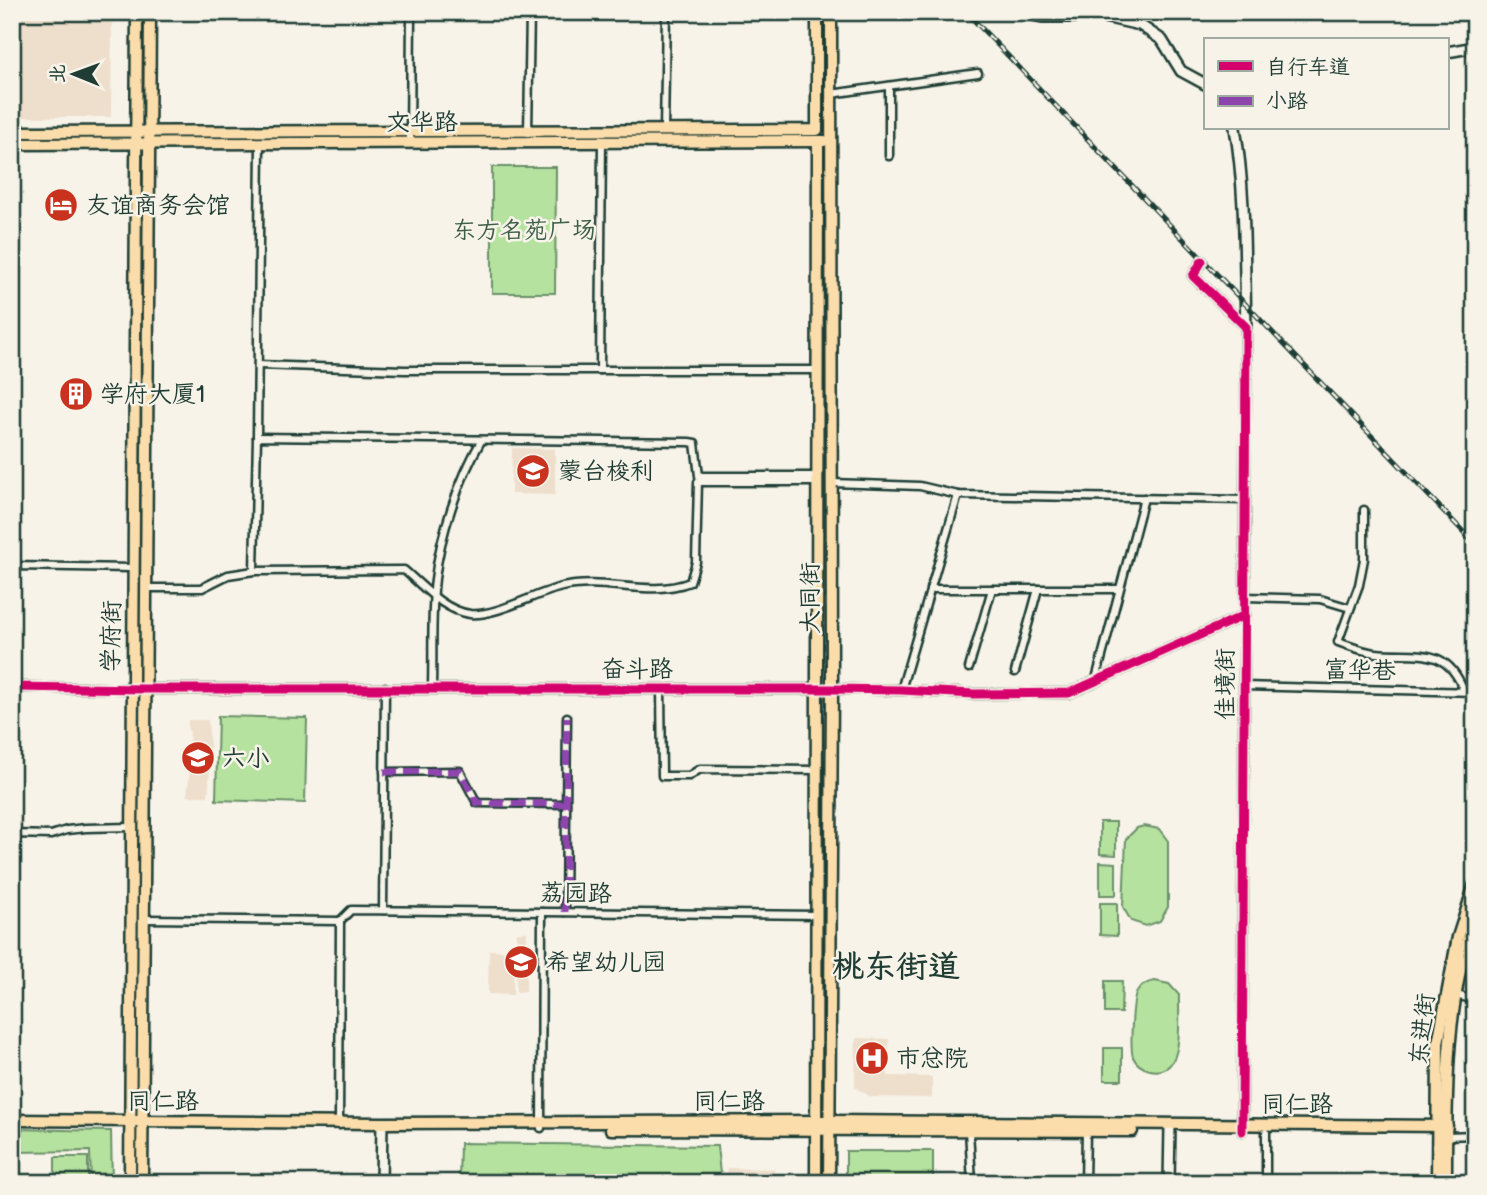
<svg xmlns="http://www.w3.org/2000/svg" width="1487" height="1195" font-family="'Balsamiq Sans','LXGW WenKai TC',sans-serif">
<rect width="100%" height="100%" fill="#f7f3e8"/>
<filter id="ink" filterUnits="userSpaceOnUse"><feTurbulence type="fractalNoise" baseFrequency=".0143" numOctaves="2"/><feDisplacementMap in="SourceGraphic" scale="14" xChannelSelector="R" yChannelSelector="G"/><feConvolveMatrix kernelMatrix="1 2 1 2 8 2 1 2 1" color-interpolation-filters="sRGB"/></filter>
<g filter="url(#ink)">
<g fill="#eedecc">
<path d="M12 12H112L111 117H12Z"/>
<path d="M512 448 555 449V495L511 494Z"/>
<path d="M188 720H208L210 749 208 750V767H210L208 796H187L190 769H187L190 731H188Z"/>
<path d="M517 932H527L526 992H516Z"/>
<path d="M489 950 514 951 513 995 488 994Z"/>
<path d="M856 1038 889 1039 888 1076 932 1077V1098L871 1097 855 1087Z"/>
<path d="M727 1168 774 1169 773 1183H727Z"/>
</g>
<g fill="#b6e29f" stroke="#6a906a" stroke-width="2">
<path d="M492 167H556L555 293H492Z"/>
<path d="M218 716 307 718 305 803 216 800Z"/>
<path d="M1100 822H1116V855L1100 854Z"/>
<path d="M1144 826 1159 829 1168 841V907L1160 921 1146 926 1131 921 1123 907 1126 839 1137 828Z"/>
<path d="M1100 862 1116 863V895H1100Z"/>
<path d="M1100 903H1117V936L1100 935Z"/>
<path d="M1105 981H1122L1121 1013H1105Z"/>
<path d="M1155 981 1169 984 1179 995C1178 1016 1187 1078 1150 1070 1143 1068 1136 1064 1133 1057 1130 1048 1132 999 1137 992 1141 985 1148 982 1155 981Z"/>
<rect x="1104" y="1048" width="18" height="32"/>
<path d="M12 1129 111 1131 112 1183H91L90 1151 12 1152Z"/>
<path d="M460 1143 717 1146 721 1183H459Z"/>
<rect x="846" y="1151" width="87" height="32"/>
<rect x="55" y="1157" width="33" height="26"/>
</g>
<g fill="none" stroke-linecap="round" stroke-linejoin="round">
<g stroke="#1f3d34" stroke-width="11">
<g id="minor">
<path d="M889 86V156"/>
<path d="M831 94 978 73"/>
<path d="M664 131 666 12"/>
<path d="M528 133 530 12"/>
<path d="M410 143 411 12"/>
<path d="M258 365 404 370H819"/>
<path d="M600 370 602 141"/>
<path d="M257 437 260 143"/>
<path d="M832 483 920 486 958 495 1245 500"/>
<path d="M1364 510V559L1359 585 1338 642C1350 646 1364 652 1376 653 1416 657 1446 644 1464 691"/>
<path d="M12 566 132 568"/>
<path d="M254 571 257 437 689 442 695 443 699 476H818"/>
<path d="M147 588H202L228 575 254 571 404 570C424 587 443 610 470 614 494 617 536 593 562 587 605 577 649 598 690 582L696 562 698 482H818"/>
<path d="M930 589H1118"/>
<path d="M1245 597 1320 599 1350 608"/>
<path d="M969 668 992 589"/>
<path d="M1015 672 1038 589"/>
<path d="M1096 679 1144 498"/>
<path d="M1244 686 1475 692"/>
<path d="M432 687C433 651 431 614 435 579 440 535 459 479 481 441"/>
<path d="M661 689 662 776H689L700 769 818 770"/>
<path d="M901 690 958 495"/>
<path d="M384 772 460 771 477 803 566 804"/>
<path d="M12 834 51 835 67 830 86 828 131 827"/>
<path d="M383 910 385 687"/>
<path d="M565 912 567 717"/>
<path d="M145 919 340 921"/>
<path d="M340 921 351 910 817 915"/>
<path d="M1456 995 1475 1000"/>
<path d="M339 1125 340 921"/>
<path d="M541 1128 542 912"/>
<path d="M969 1130 972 1183"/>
<path d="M1446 1136 1475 1135"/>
<path d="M1085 1183 1086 1131"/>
<path d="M1266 1183V1132"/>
</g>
</g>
<g stroke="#1f3d34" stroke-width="13">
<g id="tertiary">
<path d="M1202 261 1193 276 1246 327 1242 1131"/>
<path d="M12 687 145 689H832L901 690 974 694 1069 693 1245 615"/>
</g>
</g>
<g stroke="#1f3d34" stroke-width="14">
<g id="secondary">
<path d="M1017 12 1042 17H1104L1140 25 1162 40 1181 71 1205 84"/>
<path d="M1447 52 1475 47"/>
<path d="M1235 128C1246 194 1244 260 1246 327"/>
<path d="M381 1183 382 1123"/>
<path d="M1169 1183 1170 1125"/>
</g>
</g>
<g stroke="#1f3d34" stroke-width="15">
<g id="primary">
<path d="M12 132 817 130V12"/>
<path d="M12 144 824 141"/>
<path d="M12 1120 382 1123 828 1121 1447 1126"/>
<path d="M611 1129 1132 1131"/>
<path d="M130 1183 137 12"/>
<path d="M142 1183 150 12"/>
<path d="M816 1183 818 141"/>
<path d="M829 1183 832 689 831 12"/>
<path d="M1437 1183 1438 1043 1458 937 1475 884"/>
<path d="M1446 1183C1446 1094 1445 1002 1475 917"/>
</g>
</g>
<use href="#minor" stroke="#f7f3e8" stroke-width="6"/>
<use href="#tertiary" stroke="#f7f3e8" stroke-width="8"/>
<use href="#secondary" stroke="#f7f3e8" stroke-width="9"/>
<use href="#primary" stroke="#fbddab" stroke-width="10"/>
<g stroke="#1f3d34" stroke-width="5">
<path id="rail" d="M966 12 1475 544"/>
</g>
<use href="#rail" stroke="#f7f3e8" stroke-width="2.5" stroke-dasharray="8" stroke-linecap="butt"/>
<g stroke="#8e44ad" stroke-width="7" stroke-dasharray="14 7" stroke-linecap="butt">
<path d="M384 772 460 771 477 803 566 804"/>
<path d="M565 912 567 717"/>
</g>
<g stroke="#f7f3e8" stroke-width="13">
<g id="cycleway">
<path d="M1202 261 1193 276 1246 327 1242 1131"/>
<path d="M12 687 145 689H832L901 690 974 694 1069 693 1245 615"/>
</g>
</g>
<use href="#cycleway" stroke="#d6006c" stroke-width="9"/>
</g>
</g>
<defs>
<g id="hotel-disc" transform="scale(1.75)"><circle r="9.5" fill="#c8321e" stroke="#f7f3e8"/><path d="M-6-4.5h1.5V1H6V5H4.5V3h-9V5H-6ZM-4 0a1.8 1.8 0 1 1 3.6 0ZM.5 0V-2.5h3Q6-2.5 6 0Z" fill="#fff"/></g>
<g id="building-disc" transform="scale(1.75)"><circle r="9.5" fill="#c8321e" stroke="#f7f3e8"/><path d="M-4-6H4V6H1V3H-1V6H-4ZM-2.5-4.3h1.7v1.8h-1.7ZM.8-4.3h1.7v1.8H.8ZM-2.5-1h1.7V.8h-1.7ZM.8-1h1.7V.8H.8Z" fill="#fff"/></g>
<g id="school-disc" transform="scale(1.75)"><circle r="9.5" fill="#c8321e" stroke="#f7f3e8"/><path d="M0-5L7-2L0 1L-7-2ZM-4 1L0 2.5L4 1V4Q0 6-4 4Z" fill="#fff"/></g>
<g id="hospital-disc" transform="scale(1.75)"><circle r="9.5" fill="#c8321e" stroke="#f7f3e8"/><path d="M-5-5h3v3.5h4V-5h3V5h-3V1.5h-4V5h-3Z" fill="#fff"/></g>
</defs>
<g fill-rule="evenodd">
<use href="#hotel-disc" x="61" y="205"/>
<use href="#building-disc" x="76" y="394"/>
<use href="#school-disc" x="533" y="471"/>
<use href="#school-disc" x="198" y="758"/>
<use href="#school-disc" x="521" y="962"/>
<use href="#hospital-disc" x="872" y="1058"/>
</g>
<g text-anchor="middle" stroke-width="5" stroke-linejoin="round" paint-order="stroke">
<g font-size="24" fill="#1f3d34" stroke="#f7f3e8">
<text x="422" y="130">文华路</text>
<text transform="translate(810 598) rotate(-90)" y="8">大同街</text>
<text transform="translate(111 636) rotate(-89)" y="8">学府街</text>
<text x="637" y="677">奋斗路</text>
<text transform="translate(1360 670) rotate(1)" y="8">富华巷</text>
<text transform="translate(1225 684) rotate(-90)" y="8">佳境街</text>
<text transform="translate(576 893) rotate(1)" y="8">荔园路</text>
<text transform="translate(1422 1029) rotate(-84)" y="8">东进街</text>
<text x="163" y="1109">同仁路</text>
<text x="729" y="1109">同仁路</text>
<text x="1297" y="1112">同仁路</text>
</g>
<g font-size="24" fill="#1f3d34" stroke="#f7f3e8" text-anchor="start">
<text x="86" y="213">友谊商务会馆</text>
<text x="100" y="402">学府大厦1</text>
<text x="558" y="479">蒙台梭利</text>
<text x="222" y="766">六小</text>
<text x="546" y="970">希望幼儿园</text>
<text x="896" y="1066">市总院</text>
</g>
<g font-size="24" fill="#3d5e49" stroke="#f7f3e8">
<text x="524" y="238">东方名苑广场</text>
</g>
<g font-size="32" font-weight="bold" fill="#1f3d34" stroke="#f7f3e8">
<text x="896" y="977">桃东街道</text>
</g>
</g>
<rect width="1487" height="1195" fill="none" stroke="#f7f3e8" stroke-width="42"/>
<rect x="21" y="21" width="1445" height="1153" fill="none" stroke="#1f3d34" stroke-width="2.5" filter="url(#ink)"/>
<rect x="1204" y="38" width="245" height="91" fill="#f7f3e8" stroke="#a1aaa0" stroke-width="2"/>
<rect x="1218" y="61" width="35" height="10" fill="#d6006c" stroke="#a1aaa0" stroke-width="2"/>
<text x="1266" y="74" font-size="21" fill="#1f3d34">自行车道</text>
<rect x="1218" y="96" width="35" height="10" fill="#8e44ad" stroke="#a1aaa0" stroke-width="2"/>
<text x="1266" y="108" font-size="21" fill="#1f3d34">小路</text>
<g transform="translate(74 74) rotate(271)" stroke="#f7f3e8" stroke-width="5" paint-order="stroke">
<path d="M0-5L12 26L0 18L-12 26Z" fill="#1f3d34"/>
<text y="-10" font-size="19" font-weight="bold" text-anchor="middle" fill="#1f3d34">北</text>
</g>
</svg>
